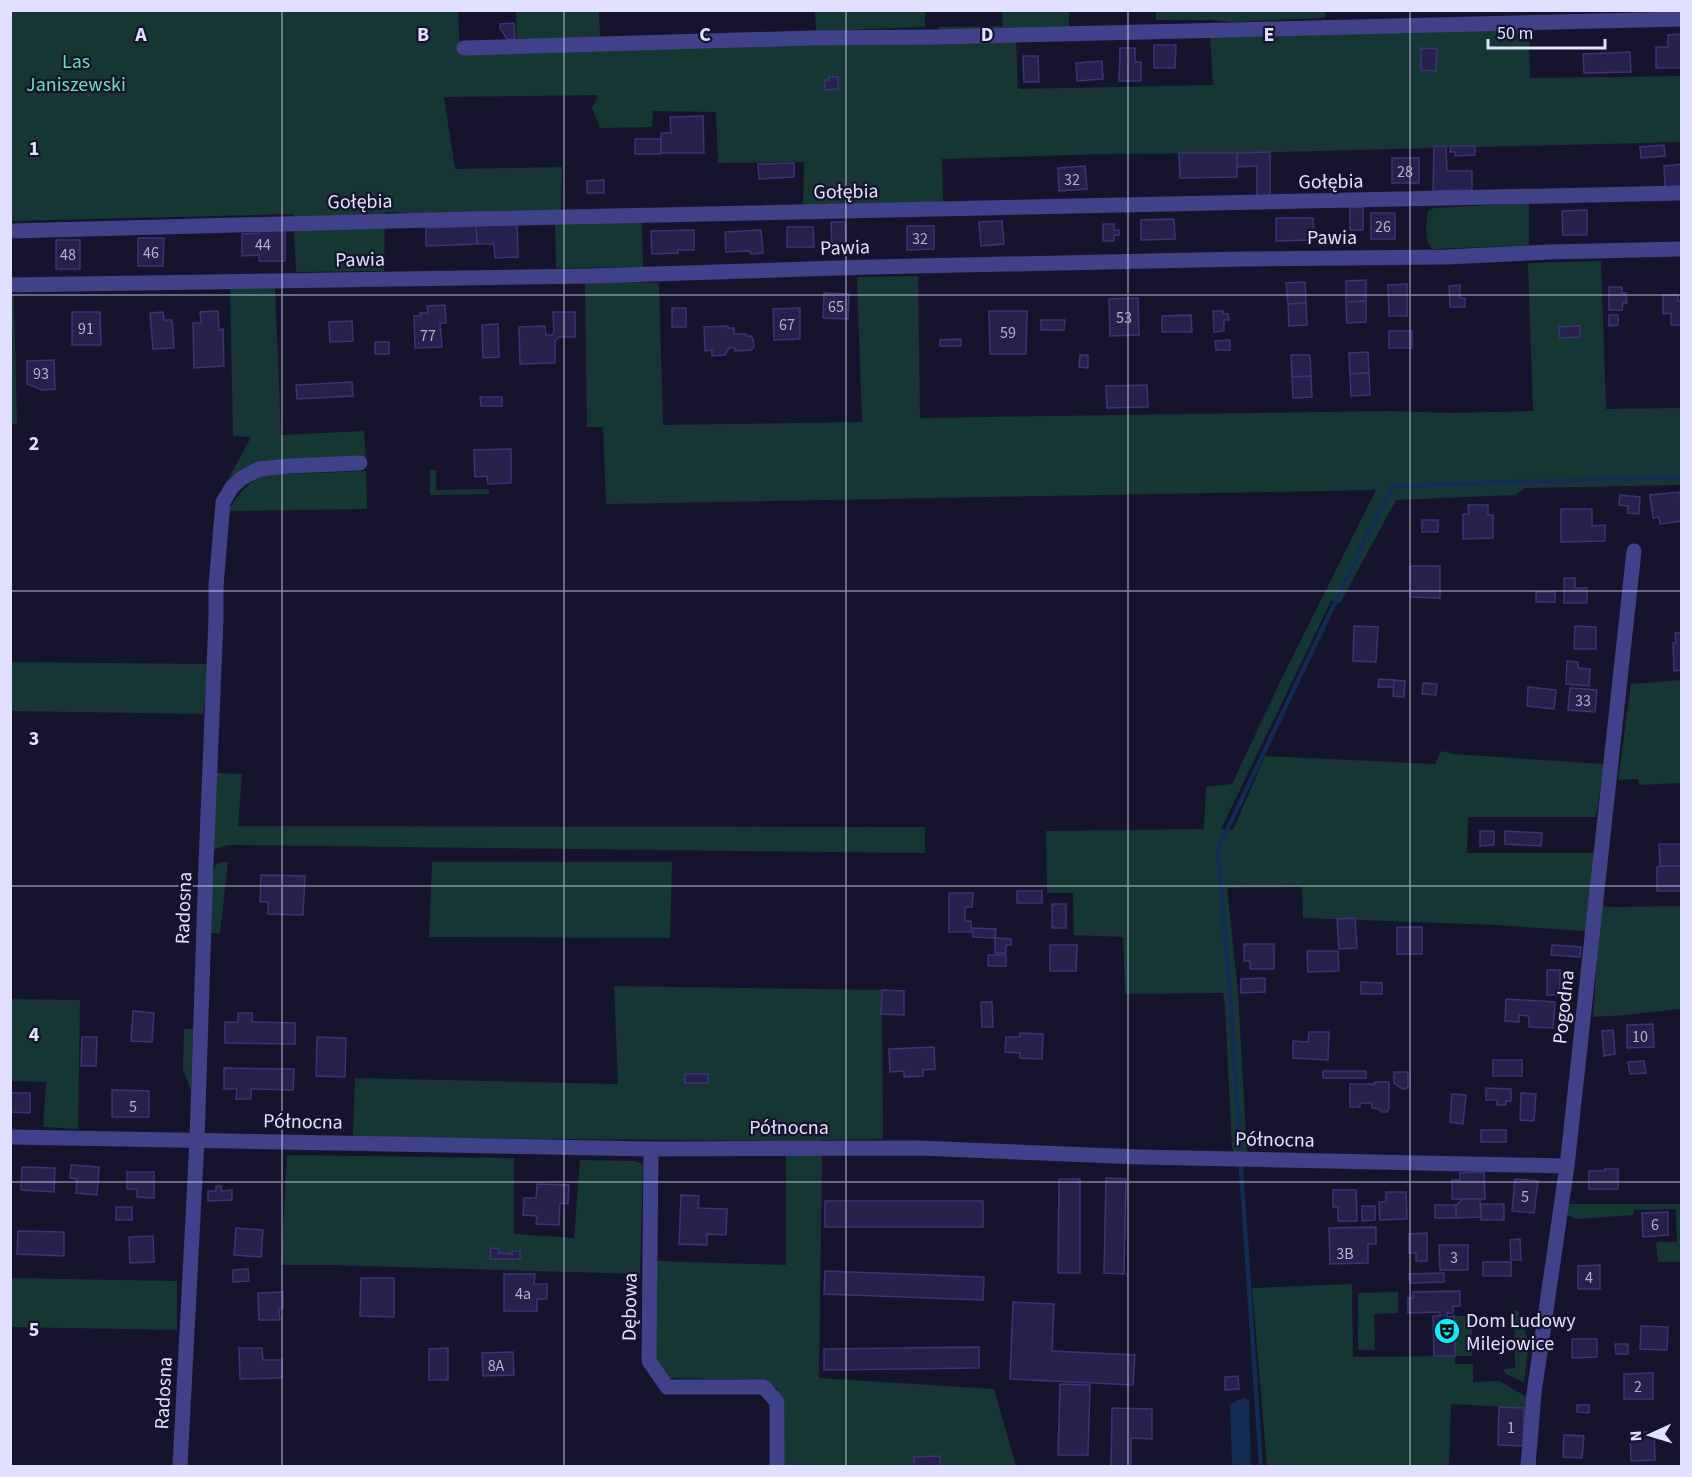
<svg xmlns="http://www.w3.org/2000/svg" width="1692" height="1477" font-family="'Source Sans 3',sans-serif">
<rect width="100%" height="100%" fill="#16132c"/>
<g fill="#163633">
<path d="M10 11H458L460 54 1016 38 1018 89 1213 85 1210 35 1529 30 1530 78 1681 76V142L1237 153 1104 154 942 159 943 203 803 206 804 162 718 163 716 112 653 111 652 127 600 128 592 108 598 95 444 97 455 169 562 167 561 213 456 215 385 212 384 271 296 272 293 214 11 221Z"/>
<path d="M516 11H599L600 37 517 41Z"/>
<path d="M815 11H925V27L816 31Z"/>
<path d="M1002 11H1069V28L940 32 939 27 1003 26Z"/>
<path d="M1325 11V18L1231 22 1209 20H1156V11Z"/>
<path d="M1529 203V245L1438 249H1432C1424 240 1426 223 1428 211L1434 208Z"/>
<path d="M642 219 643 267 556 268 555 222Z"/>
<path d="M1601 261 1606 409 1681 408V485L1525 488 1515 495 1396 500 1340 603 1331 601 1221 829 1233 830 1265 756 1435 764 1441 751 1454 754 1604 764 1596 817H1468L1467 853H1594L1589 905 1613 907 1681 906V1017L1680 1009 1625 1015 1593 1017 1599 932 1496 925 1303 918 1302 887 1227 888 1238 992 1247 1155 1234 1152 1232 1148 1225 1006 1223 993 1125 994 1123 937 1074 935 1073 893H1047L1046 831 1204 829 1206 787 1232 784 1281 680 1376 490 606 504 603 427H587L585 281 659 283 663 425 862 422 857 277 918 276 920 418 1390 411 1450 413 1533 411 1528 263Z"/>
<path d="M275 288 281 435 364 431 366 460 266 461 226 483 251 437 233 436 230 289Z"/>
<path d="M11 296H14L17 424H11Z"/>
<path d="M430 470H436V490L489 489V494L430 495Z"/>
<path d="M366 471 367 509 228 511C237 495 246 485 262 475Z"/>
<path d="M11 662 209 664 203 714 11 711Z"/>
<path d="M1681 680V783L1639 785 1638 779 1618 780 1631 684Z"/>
<path d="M216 773 242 774 238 826 925 827V853L228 845 213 850Z"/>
<path d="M221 862H228L220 933H210L212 877 215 865Z"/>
<path d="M432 862H672L670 938 429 937Z"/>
<path d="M614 986 882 990 883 1139 820 1140 822 1159 819 1378 994 1389 1016 1466H783L785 1404 777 1389 767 1380 669 1378 654 1355 656 1261 786 1265V1141L353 1137 355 1078 618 1084Z"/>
<path d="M11 999 80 1000 78 1129 43 1127 46 1082 11 1081Z"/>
<path d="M184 1029H193L191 1091 183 1069Z"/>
<path d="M287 1155 514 1158V1234L574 1238 580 1160 634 1161 643 1164 640 1274 329 1265H281Z"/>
<path d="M1569 1204H1681V1262H1658L1656 1242H1677L1676 1209 1634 1210 1633 1215 1576 1219 1567 1215Z"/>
<path d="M11 1278 177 1281V1330L11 1327Z"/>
<path d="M1352 1284 1353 1357 1454 1356V1316H1472V1356H1455V1364H1473V1382L1499 1381 1525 1396 1528 1398V1408L1451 1404 1449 1466H1267L1252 1288Z"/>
<path d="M1398 1292V1313L1374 1314 1375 1350H1358V1293Z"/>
<path d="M1518 1310 1529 1343 1524 1382 1506 1374 1503 1370 1504 1369 1515 1368 1514 1311Z"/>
</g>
<path fill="#122d51" d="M1243 1398 1249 1400 1251 1466H1237L1232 1464 1230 1405 1236 1401Z"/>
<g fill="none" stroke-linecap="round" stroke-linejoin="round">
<g stroke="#122d51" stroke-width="4.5">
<path d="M1240 1148 1230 992 1218 849 1368 533 1393 486 1682 477"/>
<path d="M1241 1168 1261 1466"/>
</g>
</g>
<g fill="#26204c" stroke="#3d3377" stroke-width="1.5">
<path d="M514 23 515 39H507L500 28V24Z"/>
<path d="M1682 34V68H1656V47H1668V35Z"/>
<path d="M1154 45H1176L1175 68H1154Z"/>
<path d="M1120 48H1135V62H1141V81H1119Z"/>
<path d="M1421 48 1437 49 1436 71 1421 70Z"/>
<path d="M1630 52 1631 72 1584 73 1583 54Z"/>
<path d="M1023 56H1038L1039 82H1024Z"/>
<path d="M1102 61 1103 79 1077 81 1076 63Z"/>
<path d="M829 77H838V89L825 90V80H829Z"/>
<path d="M703 116 704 153H661V133H671L670 117Z"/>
<rect x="635" y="139" width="26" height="15"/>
<path d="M1664 145 1665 156 1641 158 1640 147Z"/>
<path d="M1434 146H1446L1447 171H1472V190L1433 191Z"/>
<path d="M1451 146H1475V155L1455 156V152H1450Z"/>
<path d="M1270 152V198H1257V166L1237 167V153Z"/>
<path d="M1179 153H1237V177L1180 178Z"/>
<rect x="1392" y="158" width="27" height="25"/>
<path d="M794 163V177L759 179 758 164Z"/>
<path d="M1682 164V186L1665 187 1664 166Z"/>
<path d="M1085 166 1087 189 1059 191 1058 168Z"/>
<path d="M604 180V193H587V181Z"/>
<path d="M1350 207 1363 208V230H1350Z"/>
<path d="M1587 210V235H1563L1562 211Z"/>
<rect x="1371" y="213" width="24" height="26"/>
<path d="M1276 218H1313L1314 240 1276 241Z"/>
<path d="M1174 219 1175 239 1141 240V220Z"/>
<path d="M1002 221 1004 244 981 246 979 222Z"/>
<path d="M831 222H845L846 251H832Z"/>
<path d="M517 224 518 257 495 258 494 244H477L476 226Z"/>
<path d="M1103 224H1114V230H1119V235H1114V241H1103Z"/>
<path d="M476 226 477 244 426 246V228Z"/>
<path d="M907 226H934V249L907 250Z"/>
<path d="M787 227H813L814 247H787Z"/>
<path d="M259 230H285V261H259V255L242 256V234L259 233Z"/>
<path d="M694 230V250H678V253L652 254 651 231Z"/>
<path d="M761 230 763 253 751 254 750 251 726 252 725 232Z"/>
<path d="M138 238H164L163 266H138Z"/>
<rect x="56" y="240" width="24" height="29"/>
<path d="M1366 280V301L1346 302V281Z"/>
<path d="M1305 282 1306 303 1288 304 1286 283Z"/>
<path d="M1407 284V316H1389L1388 285Z"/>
<path d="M1460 285V298H1465V307H1450L1449 286Z"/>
<path d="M1609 287H1622V293H1626L1627 303H1623L1622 310H1609Z"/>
<path d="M824 293 849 294 848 319 823 318Z"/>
<path d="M1663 295H1678V301H1682V325H1671V313L1663 314Z"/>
<path d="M1138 298 1139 335 1110 336 1109 299Z"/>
<path d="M1366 301V322L1347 323 1346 302Z"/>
<path d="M1306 303 1307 325 1289 326 1288 304Z"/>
<path d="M445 305 446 323H440L442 347 415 348 414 316H421L420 313H428L427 306Z"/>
<rect x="672" y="308" width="14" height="19"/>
<path d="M800 308V339L774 340 773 309Z"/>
<path d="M218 311 219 330 223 329 224 366 194 368 193 323H201L200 312Z"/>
<path d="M989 311H1027L1026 354H990Z"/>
<path d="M1213 311H1223V314H1228L1229 320H1224V331L1214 332Z"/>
<path d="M72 312H100L101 345H72Z"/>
<path d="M163 312 164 320H172L174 348 153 349 150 313Z"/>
<path d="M553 312H575V337H559L555 341V363L520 364 519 327 545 326 546 335H552L554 333Z"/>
<path d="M1191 315 1192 332H1162V316Z"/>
<path d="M1609 315H1618V325L1609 326Z"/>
<path d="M1041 320H1065L1064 330H1041Z"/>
<path d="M352 321 353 341 330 342 329 322Z"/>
<path d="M498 324 499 357 483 358 482 325Z"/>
<path d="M728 326V328H734V334H746V336H751L753 339 754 347 751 350 735 351V348H729L725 355 712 356V350L705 351 704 327Z"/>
<path d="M1580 326V337L1560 338 1559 327Z"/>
<rect x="1389" y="331" width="23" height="17"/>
<path d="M961 339V346H940V340Z"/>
<path d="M1230 340V350H1216L1215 341Z"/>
<rect x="375" y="342" width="14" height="12"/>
<path d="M1368 352 1369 373 1350 374 1349 353Z"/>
<path d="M1080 355H1088V368L1079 367Z"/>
<path d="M1291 355H1310L1311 376 1292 377Z"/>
<path d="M54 360 55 389 42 390 27 384V361Z"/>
<path d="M1369 373 1370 395 1351 396 1350 374Z"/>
<path d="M1311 376 1312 397 1293 398 1292 377Z"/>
<path d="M352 382 353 396 297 399 296 385Z"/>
<path d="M1147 385 1148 407 1107 408 1106 386Z"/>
<path d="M480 397H502V406H481Z"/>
<path d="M511 449V483L488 484 487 476 475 477 474 450Z"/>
<path d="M1680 492 1682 521 1660 524 1659 517 1653 518 1650 495Z"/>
<path d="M1620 495 1640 497 1639 514 1628 513V506L1619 505Z"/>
<path d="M1468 505H1488V515H1493V538L1463 539V514H1469Z"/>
<path d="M1561 509H1592V526L1605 525V541L1561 542Z"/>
<rect x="1422" y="520" width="16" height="12"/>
<path d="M1410 566H1440V598L1410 597Z"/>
<path d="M1564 578H1575V588H1587V603H1564Z"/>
<rect x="1536" y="592" width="19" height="10"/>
<path d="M1354 626 1378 627 1376 662 1353 661Z"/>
<path d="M1575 626 1596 627V649H1574Z"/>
<path d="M1675 633H1682V670L1674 671 1673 643H1676Z"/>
<path d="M1567 661 1578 662V668L1590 669 1589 686 1566 684Z"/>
<path d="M1379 679 1394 680V687H1378Z"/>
<path d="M1394 680 1405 681 1404 697 1393 696Z"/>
<path d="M1423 683 1437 684 1436 695 1422 694Z"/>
<path d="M1528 687 1556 690 1554 709 1527 706Z"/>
<path d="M1570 688 1597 690 1595 712 1568 710Z"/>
<path d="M1480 831H1494V845L1480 846Z"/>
<path d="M1505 831 1542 833 1541 846 1505 844Z"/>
<path d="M1659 844H1682V866H1660Z"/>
<path d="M1660 866H1682V891H1657V867Z"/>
<path d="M261 875 305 876 303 915 268 914V902H260Z"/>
<rect x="1017" y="891" width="25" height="12"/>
<path d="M949 893H973L972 907H965V921H971V932H949Z"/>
<rect x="1052" y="904" width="14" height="24"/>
<path d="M1355 918 1357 948 1339 949 1337 919Z"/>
<rect x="1397" y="927" width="25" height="27"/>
<path d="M973 928 996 929 995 938 973 937Z"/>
<path d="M995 938 1011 939V945H1006V953H995Z"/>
<path d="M1244 944H1274V969H1250V961H1244Z"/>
<path d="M1050 945H1077L1076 971H1050Z"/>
<path d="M1552 945 1581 947 1580 957 1551 955Z"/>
<path d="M1307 951H1338L1339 971 1308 972Z"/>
<rect x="988" y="955" width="18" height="11"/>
<rect x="1547" y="970" width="13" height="25"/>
<path d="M1265 978V992L1241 993V979Z"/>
<path d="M1361 982 1382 983V994H1361Z"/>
<path d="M882 990 904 991V1015L881 1014Z"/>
<path d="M1506 999 1555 1002 1553 1028 1529 1027V1016L1519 1015V1022L1505 1021Z"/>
<path d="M981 1002H992L993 1027H982Z"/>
<path d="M133 1011 154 1013 152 1042 131 1041Z"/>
<path d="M238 1013H252V1022L295 1023V1044L225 1043V1022H238Z"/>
<path d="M1653 1024 1654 1047 1627 1048V1025Z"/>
<path d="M1613 1030 1615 1054 1604 1056 1602 1031Z"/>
<path d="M1309 1032H1329L1328 1060 1293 1058V1041L1308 1042Z"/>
<path d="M1020 1033 1043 1034 1042 1059 1020 1058V1053L1005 1052 1006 1037H1020Z"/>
<path d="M82 1037H97L96 1066H81Z"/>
<path d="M317 1037 346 1038 345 1077 316 1076Z"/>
<path d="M934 1047 935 1069 923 1070V1076L904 1077V1071L890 1072 889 1049Z"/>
<rect x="1493" y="1060" width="29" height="16"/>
<path d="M1644 1061 1646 1073 1630 1074 1628 1062Z"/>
<path d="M224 1068 294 1069 293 1090 251 1089V1099H236L237 1089H224Z"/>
<rect x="1323" y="1071" width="43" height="7"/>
<path d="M1394 1072H1408V1088L1403 1089 1394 1083Z"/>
<rect x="685" y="1074" width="23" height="9"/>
<path d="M1375 1082H1389V1108L1387 1112H1382L1379 1109 1372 1108V1103H1360V1107H1350V1084H1375Z"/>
<path d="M1486 1088 1511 1089V1101H1506V1105H1497V1100H1486Z"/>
<path d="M112 1090 149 1091V1117H112Z"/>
<path d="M10 1093H30V1113L10 1112Z"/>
<path d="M1521 1093 1536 1094 1534 1121 1520 1120Z"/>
<path d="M1452 1094 1466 1095 1463 1124 1450 1122Z"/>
<rect x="1481" y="1130" width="25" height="12"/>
<path d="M71 1165 99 1167 97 1195 76 1193 77 1179 70 1178Z"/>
<path d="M22 1167 55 1168 54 1192 21 1190Z"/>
<path d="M1605 1169H1618V1189H1589V1171H1605Z"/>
<path d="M127 1172H154V1198L137 1197V1189H127Z"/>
<path d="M1484 1172 1485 1199H1452V1180H1460V1173Z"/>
<path d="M1106 1178 1126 1179 1124 1274 1104 1273Z"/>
<path d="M1059 1179H1080V1273H1058Z"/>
<path d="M1515 1179 1538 1181 1534 1213 1512 1211Z"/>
<path d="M537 1184 569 1185 568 1204 560 1203 559 1225 536 1224 537 1216 523 1215 524 1198H536Z"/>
<path d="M216 1186H221V1191L232 1190V1200L208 1201V1191H216Z"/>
<path d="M1333 1190H1356L1357 1221H1338V1207H1333Z"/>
<path d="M1386 1192H1406L1407 1219 1380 1220 1379 1202H1386Z"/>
<path d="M681 1195 699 1196 698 1208 727 1209 726 1235 707 1234V1245L679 1244Z"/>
<path d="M1463 1199H1480L1481 1217 1456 1218V1205Z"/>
<rect x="825" y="1201" width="158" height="26"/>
<rect x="1481" y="1204" width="23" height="16"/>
<rect x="1435" y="1205" width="21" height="13"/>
<path d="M1362 1206H1375V1220L1362 1221Z"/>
<rect x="116" y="1207" width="16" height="13"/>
<path d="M1668 1212V1235L1643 1237 1642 1213Z"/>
<path d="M1376 1227V1244H1368V1263L1330 1264 1329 1228Z"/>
<path d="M236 1228 263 1230 261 1257 234 1255Z"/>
<path d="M18 1231 64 1232V1256L17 1254Z"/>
<path d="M1427 1233V1261H1416V1253H1409V1234Z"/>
<path d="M153 1236 154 1262 130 1263 129 1237Z"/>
<path d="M1520 1239 1521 1260H1511L1510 1240Z"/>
<path d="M1439 1245H1468V1270H1440Z"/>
<path d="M491 1248 499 1249V1253L512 1254V1251H520V1259H490Z"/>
<rect x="1483" y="1262" width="28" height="14"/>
<path d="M1600 1265V1289H1578V1266Z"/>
<path d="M248 1269 249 1281 233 1282V1270Z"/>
<path d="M825 1271 984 1277 983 1300 824 1294Z"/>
<path d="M1444 1273V1282L1410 1283 1409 1274Z"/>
<path d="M504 1274H535L534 1284H547V1299H537V1311H504Z"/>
<path d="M361 1278H394V1317L360 1316Z"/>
<path d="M1460 1291V1306H1453V1313H1447V1317L1454 1316 1455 1356H1434L1433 1316H1440V1312L1408 1313V1298H1413V1292Z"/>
<path d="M283 1292V1308L279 1309 280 1320H259L258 1293Z"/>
<path d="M1013 1302 1054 1304 1052 1351 1135 1355 1133 1385 1010 1379Z"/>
<path d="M1641 1326 1668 1327 1667 1350 1640 1349Z"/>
<path d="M1572 1339H1597V1357L1572 1358Z"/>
<path d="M1615 1344H1628V1354H1616Z"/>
<path d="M979 1347V1368L824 1370V1349Z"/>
<path d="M239 1348H262L263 1360H282V1378L240 1379Z"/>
<path d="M448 1348V1380H429V1349Z"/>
<path d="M513 1352 514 1375 483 1376 482 1353Z"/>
<path d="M1653 1373V1399H1624V1374Z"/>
<path d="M1238 1376 1239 1389 1225 1390V1377Z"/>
<path d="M1060 1384 1090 1385 1088 1455H1058Z"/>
<path d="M1577 1405H1589V1413L1577 1412Z"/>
<path d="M1499 1407 1524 1408 1523 1446 1498 1445Z"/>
<path d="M1112 1408 1152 1409V1439L1131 1438V1466H1111Z"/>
<path d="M1630 1432H1654L1655 1460 1631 1461Z"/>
<path d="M1564 1435 1584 1436 1582 1458 1563 1457Z"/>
<path d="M940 1456V1466H914V1457Z"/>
</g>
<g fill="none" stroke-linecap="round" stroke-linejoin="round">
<g stroke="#404189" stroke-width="15">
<path d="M464 48 810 38 935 37 1682 19"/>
<path d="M10 231 471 219 1682 193"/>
<path d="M10 285 590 276 871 267 1243 259 1446 257 1549 252 1682 249"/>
<path d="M10 1137 651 1149 918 1148 1140 1157 1567 1166"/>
<path d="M651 1149 649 1361 667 1387H764L777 1402V1466"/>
<path d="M180 1466 197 1140 206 863 216 619V586L223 502 232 487 242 478 259 469 289 466 360 463"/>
<path d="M1528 1466 1534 1393 1567 1166 1634 551"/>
</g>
</g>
<path fill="none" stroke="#e1e0fe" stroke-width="1.5" stroke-opacity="0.55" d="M282 10V1466M564 10V1466M846 10V1466M1128 10V1466M1410 10V1466M10 295H1682M10 591H1682M10 886H1682M10 1182H1682"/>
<defs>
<g id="theatre-disc" transform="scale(1.35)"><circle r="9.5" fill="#14eaf5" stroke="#16132c"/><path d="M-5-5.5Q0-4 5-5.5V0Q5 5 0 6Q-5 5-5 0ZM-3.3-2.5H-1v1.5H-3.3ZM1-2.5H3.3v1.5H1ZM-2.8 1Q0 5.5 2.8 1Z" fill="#111"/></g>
</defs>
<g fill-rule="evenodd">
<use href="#theatre-disc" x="1447" y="1331"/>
</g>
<g text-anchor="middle" stroke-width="4.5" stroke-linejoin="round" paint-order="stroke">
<g font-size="16" fill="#b2b0d2">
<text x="1405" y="177">28</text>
<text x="1072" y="185">32</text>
<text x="1383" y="232">26</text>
<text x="920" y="244">32</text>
<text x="263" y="250">44</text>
<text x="151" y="258">46</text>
<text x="68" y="260">48</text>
<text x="836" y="312">65</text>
<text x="1124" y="323">53</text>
<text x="787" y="330">67</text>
<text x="86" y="334">91</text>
<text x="1008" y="338">59</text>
<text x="428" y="341">77</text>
<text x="41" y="379">93</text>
<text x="1583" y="706">33</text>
<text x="1640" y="1042">10</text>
<text x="133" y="1112">5</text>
<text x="1525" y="1202">5</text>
<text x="1655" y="1230">6</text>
<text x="1345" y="1259">3B</text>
<text x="1454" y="1263">3</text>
<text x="1589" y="1283">4</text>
<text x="523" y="1299">4a</text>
<text x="496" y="1371">8A</text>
<text x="1638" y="1392">2</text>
<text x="1511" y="1433">1</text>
</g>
<g font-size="20" fill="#6cddbb" stroke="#16132c">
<text x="76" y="68">Las<tspan x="76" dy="23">Janiszewski</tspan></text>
</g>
<g font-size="20" fill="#e1e0fe" stroke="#16132c">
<text transform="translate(1331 181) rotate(-1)" y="7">Gołębia</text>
<text transform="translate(846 191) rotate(-1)" y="7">Gołębia</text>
<text transform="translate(360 201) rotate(-1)" y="7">Gołębia</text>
<text x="1332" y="244">Pawia</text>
<text transform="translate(845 247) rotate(-2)" y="7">Pawia</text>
<text transform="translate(360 259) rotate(-1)" y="7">Pawia</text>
<text transform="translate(183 908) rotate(-88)" y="7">Radosna</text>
<text transform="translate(1563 1007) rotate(-84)" y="7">Pogodna</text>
<text transform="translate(303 1121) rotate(1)" y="7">Północna</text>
<text x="789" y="1134">Północna</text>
<text transform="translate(1275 1139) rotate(1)" y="7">Północna</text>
<text transform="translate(629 1307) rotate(-89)" y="7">Dębowa</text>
<text transform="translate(163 1393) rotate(-87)" y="7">Radosna</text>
</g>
<g font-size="20" fill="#e1e0fe" stroke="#16132c" text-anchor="start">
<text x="1466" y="1327">Dom Ludowy<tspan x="1466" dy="23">Milejowice</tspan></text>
</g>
</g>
<g font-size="20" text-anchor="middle" font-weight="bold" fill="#e1e0fe" stroke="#16132c" stroke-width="4.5" stroke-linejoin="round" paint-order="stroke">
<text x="141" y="41">A</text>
<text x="423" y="41">B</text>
<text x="705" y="41">C</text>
<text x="987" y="41">D</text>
<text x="1269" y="41">E</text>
<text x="34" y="155">1</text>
<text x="34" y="450">2</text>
<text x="34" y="745">3</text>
<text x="34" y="1041">4</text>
<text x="34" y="1336">5</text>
</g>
<rect width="1692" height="1477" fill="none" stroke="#e1e0fe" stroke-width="24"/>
<g transform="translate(1650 1435) rotate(266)" stroke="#16132c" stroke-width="4.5" paint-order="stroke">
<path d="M0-4.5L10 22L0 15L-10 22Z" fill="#e1e0fe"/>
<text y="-9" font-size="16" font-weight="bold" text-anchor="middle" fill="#e1e0fe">N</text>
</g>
<path d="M1488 39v9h117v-9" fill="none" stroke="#e1e0fe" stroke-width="3"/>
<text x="1497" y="39" font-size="18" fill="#e1e0fe" stroke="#16132c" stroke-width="4.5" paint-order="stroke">50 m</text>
</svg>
